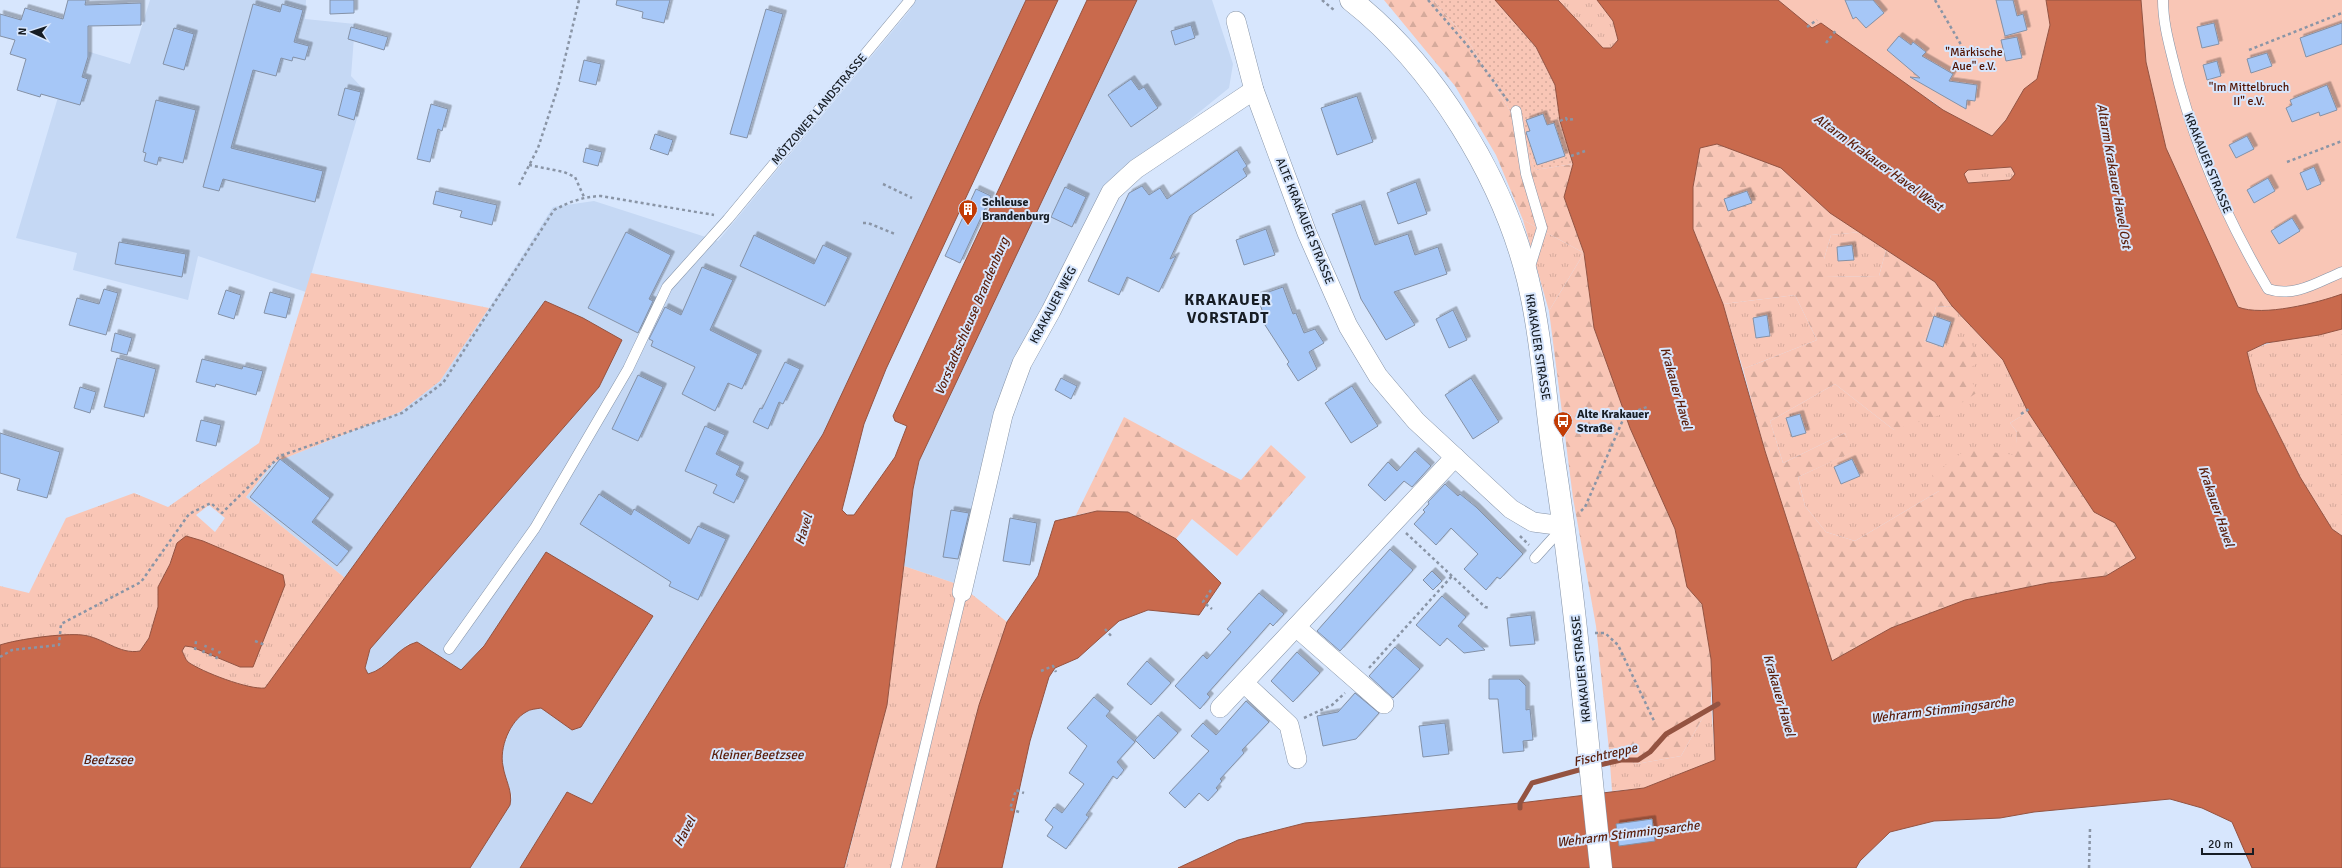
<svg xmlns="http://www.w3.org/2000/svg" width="2342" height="868" font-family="Signika,sans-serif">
<defs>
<pattern id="grass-tufts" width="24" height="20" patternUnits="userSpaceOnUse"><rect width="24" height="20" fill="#f9c6b6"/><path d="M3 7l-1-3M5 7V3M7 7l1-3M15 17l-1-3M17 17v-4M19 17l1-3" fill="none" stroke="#d5aa9c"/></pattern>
<pattern id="forest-firs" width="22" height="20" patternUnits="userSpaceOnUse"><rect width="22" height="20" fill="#f9c6b6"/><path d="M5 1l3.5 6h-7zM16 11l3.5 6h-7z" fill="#d5aa9c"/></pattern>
<pattern id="park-dots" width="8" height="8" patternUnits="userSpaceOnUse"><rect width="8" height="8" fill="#f9c6b6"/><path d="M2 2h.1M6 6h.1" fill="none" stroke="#d5aa9c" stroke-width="1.8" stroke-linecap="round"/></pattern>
<filter id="shadow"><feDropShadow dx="3.5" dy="-3.5" stdDeviation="0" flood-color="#0004"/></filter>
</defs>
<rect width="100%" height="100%" fill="#d7e6fd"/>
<g fill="#c5d8f4">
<path d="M150 0H306L305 19 355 24 351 76 365 91 306 292 198 256 188 300 73 270 77 253 16 238 73 47 130 64Z"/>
<path d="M915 0H1026L823 434 592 804 567 792 520 868H470L510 805 512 796 502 766V750L513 724 526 711 541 707 555 716 546 552 484 646 461 670 417 642 408 644 378 671 368 674 365 668 370 649 599 387 545 302 345 578 246 497 273 463 400 412 440 381 489 308 553 207 594 201 718 241 910 10Z"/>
<path d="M1137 0H1212L1233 64 1229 88 1134 165 1009 379 960 585 904 566 913 489 919 461Z"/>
</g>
<g fill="url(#grass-tufts)" fill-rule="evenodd">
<path d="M1558 0H1597L1613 21 1618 40 1611 48H1603Z"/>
<path d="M2011 167 2015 174 2010 180 1968 183 1964 174 1968 170Z"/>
<path d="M1523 220 1584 253 1549 311Z"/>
<path d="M1860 232 1886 250 1879 276 1824 277V259L1831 235Z"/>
<path d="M311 273 489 308 440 381 400 412 273 463 246 497 345 578 265 689C249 690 202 672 188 662 185 659 184 654 182 651L185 646 192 647 240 667 224 551 203 541 177 543 170 564 158 587V607L149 638 140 651C119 655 103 637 82 635 64 633 18 640 0 645V586L29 593 66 518 134 493 168 507 259 443ZM209 505 225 518 215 532 196 515Z"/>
<path d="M1795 295 1817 340 1743 369 1723 304Z"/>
<path d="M1952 306 2003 360 2028 412 2010 423 2017 432 2016 455 1939 491 1855 541 1826 532 1805 506 1798 477 1852 452 1845 433 1783 463 1770 421 1835 384 1894 430 1943 348 1924 341 1936 307Z"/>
<path d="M2342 329V536L2332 529 2300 477 2257 391 2247 352C2277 337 2309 337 2342 329Z"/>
<path d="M904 566 960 585 1007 622 979 705 936 868H845L887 705Z"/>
<path d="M1711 703 1715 760 1644 788 1612 791 1609 750 1636 764 1681 756Z"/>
</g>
<g fill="url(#forest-firs)">
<path d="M1384 0H1433L1467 39 1522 131 1535 170 1573 164 1564 197 1584 253 1594 328 1630 428 1675 529 1687 587 1702 604 1711 659V703L1681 756 1636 764 1609 750 1596 626 1573 498 1549 311 1584 253 1523 220 1496 155 1455 86Z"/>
<path d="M1717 144 1781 168 1830 213 1860 232 1831 235 1824 259V277L1879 276 1886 250 1935 282 1952 306 1936 307 1924 341 1943 348 1955 339 1971 342 1979 362 1965 371 1978 392 1946 413 1894 430 1835 384 1770 421 1783 463 1845 433 1853 452 1798 477 1805 506 1826 532 1855 541 1939 491 1932 475 1967 449 2015 455 2017 432 2010 423 2028 412 2094 512 2115 523 2136 558 2106 576 2048 583 1965 600 1891 628 1832 661 1765 451 1743 369 1817 340 1795 295 1723 304 1693 229V187L1700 148Z"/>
<path d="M1124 417 1241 480 1271 445 1306 477 1237 556 1192 519 1176 539 1128 512 1097 511 1076 515Z"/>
</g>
<path fill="url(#park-dots)" d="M1433 0H1495L1536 47 1555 85 1560 121 1573 164 1535 170 1522 131 1467 39Z"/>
<g fill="#f9c6b6">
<path d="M1778 0H2046L2050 25 2037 79 2024 89 2006 120 1992 136 1943 110 1932 101 1812 28Z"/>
<path d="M2141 0H2342V294C2317 303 2263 317 2238 307L2166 148 2146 62Z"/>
</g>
<g fill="#c96a4d" stroke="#945341" fill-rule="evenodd">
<path d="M1026 0H1058L886 369 864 424 843 506 842 510 847 515H854L895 457 907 426 895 421 893 416 1087 0H1137L919 461 913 489 887 705 844 868H520L567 792 592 804 823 434Z"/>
<path d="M1495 0H1558L1603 48H1611L1618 40 1613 21 1597 0H1778L1812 28 1821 23 1943 110 1992 136 2006 120 2024 89 2037 79 2050 25 2046 0H2141L2146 62 2166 148 2238 307C2263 317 2317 303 2342 294V329L2319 335 2266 343 2247 352 2257 391 2300 477 2332 529 2342 536V868H2252L2232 822 2202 808 2170 799 2034 812 2000 818 1934 821 1890 832 1860 861 1856 868H1178L1238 840 1305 823 1520 803 1644 788 1715 760 1711 659 1702 604 1687 587 1675 529 1630 428 1594 328 1584 253 1564 197 1573 164 1560 121 1555 85 1536 47ZM1717 144 1781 168 1830 213 1935 282 1952 306 2003 360 2028 412 2094 512 2115 523 2136 558 2106 576 2048 583 1965 600 1891 628 1832 661 1765 451 1723 304 1693 229V187L1700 148ZM2011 167 2015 174 2010 180 1968 183 1964 174 1968 170Z"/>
<path d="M545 301 583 318 622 340 599 387 370 649 365 668 368 674C388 669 397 647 417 642L461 670 484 646 546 552 653 616 581 727 572 730 541 708C536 709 530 709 526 712 510 721 499 748 503 766 505 780 513 791 510 805L470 868H0V645C18 639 64 633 82 635 103 637 119 655 140 651L149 638 158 607V587L170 564 177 543 186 536 203 541 283 575 285 585 253 667H240L192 647 185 646 182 651C184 654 185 659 188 662 202 672 249 690 265 688Z"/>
<path d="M1097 511 1128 512 1176 539 1221 583 1199 615 1148 610 1119 621 1078 658 1055 668 1049 677 1030 741 1002 868H936L979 705 1007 622 1038 576 1055 521Z"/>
</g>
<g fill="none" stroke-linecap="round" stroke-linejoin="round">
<g stroke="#945341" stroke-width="5">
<path d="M1595 766 1621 760H1638L1650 752 1666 734 1718 704"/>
<path d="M1520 808V803L1532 783 1586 768"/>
</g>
</g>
<g fill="#a6c7f7" stroke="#8491a6" filter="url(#shadow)">
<path d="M68 0H86L85 5 141 3V25L88 26V57L82 77 88 79 80 105 41 94 40 97 17 90 26 59 10 54 15 40 0 36V14L21 20 25 8 63 19Z"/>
<path d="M330 0H354V13L330 14Z"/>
<path d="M617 0H670L664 23 642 18 643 12 616 5Z"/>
<path d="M1845 0H1873L1884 13 1866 28 1856 17 1853 19Z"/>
<path d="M1996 0H2013L2017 16 2023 14 2027 30 2005 36Z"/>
<path d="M253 4 280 12 282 4 303 10 294 42 309 46 305 60 293 57 292 61 281 58 276 76 253 70 231 148 323 171 315 202 223 179 219 191 203 187Z"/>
<path d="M766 9 783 14 747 138 730 134Z"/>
<path d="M2214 23 2219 44 2202 48 2197 27Z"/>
<path d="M2342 23V44L2306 57 2300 38Z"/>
<path d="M1191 25 1195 38 1175 45 1171 31Z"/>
<path d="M351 27 388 37 384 50 348 39Z"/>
<path d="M174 28 194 34 184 70 163 64Z"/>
<path d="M1899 36 1911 45 1913 42 1926 52 1922 56 1953 74 1949 81 1977 85 1975 101 1967 100 1966 109 1910 77 1920 78 1887 50Z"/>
<path d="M2017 37 2022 58 2006 61 2001 40Z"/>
<path d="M2267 53 2272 66 2251 73 2247 59Z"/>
<path d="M584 60 601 64 596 85 579 81Z"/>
<path d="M2217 61 2221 76 2207 80 2203 65Z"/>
<path d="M1131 79 1139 90 1144 87 1158 108 1131 127 1108 95Z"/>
<path d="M2327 85 2337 110 2320 116 2319 112 2292 122 2286 108 2292 105 2290 100Z"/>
<path d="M345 88 361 92 354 120 338 115Z"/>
<path d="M1357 96 1373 142 1337 155 1321 108Z"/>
<path d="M156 100 196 110 183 163 159 157 157 165 144 161 146 153 143 152Z"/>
<path d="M431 104 448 109 442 131 438 129 430 162 417 159Z"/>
<path d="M1543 114 1547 125 1554 123 1565 156 1537 165 1526 132 1530 131 1526 120Z"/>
<path d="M655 134 673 140 668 155 650 149Z"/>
<path d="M2247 136 2254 149 2236 158 2229 145Z"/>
<path d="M586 148 602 152 598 166 583 162Z"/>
<path d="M1237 150 1247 166 1243 169 1247 176 1190 216 1170 259 1176 256 1159 292 1127 277 1119 295 1088 281 1129 193 1142 186 1149 195 1160 188 1167 199Z"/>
<path d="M2314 167 2321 184 2307 190 2300 173Z"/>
<path d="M2268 178 2275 191 2254 203 2247 190Z"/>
<path d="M1416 182 1427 214 1398 224 1387 193Z"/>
<path d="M1065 187 1086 197 1072 227 1051 217Z"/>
<path d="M976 189 991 196 960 263 945 256Z"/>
<path d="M436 191 497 205 492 225 460 217 462 211 433 204Z"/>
<path d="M1747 191 1752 203 1728 211 1724 199Z"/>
<path d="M1361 204 1375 245 1408 234 1415 255 1438 247 1447 274 1394 292 1415 325 1386 340 1361 299 1332 214Z"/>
<path d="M2292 218 2300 231 2279 244 2271 231Z"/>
<path d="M1266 229 1275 255 1244 265 1236 240Z"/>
<path d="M626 232 671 255 649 299 653 301 638 333 588 308Z"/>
<path d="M754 235 814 264 823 245 848 257 825 306 740 266Z"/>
<path d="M119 242 186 254 182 277 115 264Z"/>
<path d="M1852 245 1854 260 1838 261 1837 247Z"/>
<path d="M702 267 733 280 710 330 758 354 742 389 728 383 715 411 682 394 695 367 651 346 653 341 649 339 665 307 681 315Z"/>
<path d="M1283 287 1293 314 1296 313 1304 333 1315 329 1324 343 1309 352 1317 369 1298 381 1287 364 1289 362 1265 325 1267 324 1257 296Z"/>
<path d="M104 289 118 293 106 335 69 325 77 298 99 304Z"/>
<path d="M226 290 241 295 234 319 218 314Z"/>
<path d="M270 292 291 298 286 318 264 313Z"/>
<path d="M1453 310 1467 340 1449 348 1436 319Z"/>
<path d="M1767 315 1770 336 1756 338 1753 318Z"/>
<path d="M1934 316 1951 322 1943 347 1926 341Z"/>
<path d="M115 333 132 338 127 355 111 351Z"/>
<path d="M117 358 156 369 144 417 104 407Z"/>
<path d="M202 359 242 369 243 366 263 371 256 395 216 384 215 387 196 382Z"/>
<path d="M785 362 800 369 783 404 779 402 768 429 753 422 760 408 762 409Z"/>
<path d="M638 375 663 387 638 441 612 429Z"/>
<path d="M1061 378 1077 386 1071 399 1055 390Z"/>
<path d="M1471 378 1499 422 1473 439 1445 395Z"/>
<path d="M1352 386 1378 426 1351 443 1325 403Z"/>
<path d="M80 387 96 392 90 413 74 408Z"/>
<path d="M1800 414 1806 433 1792 437 1786 418Z"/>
<path d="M201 420 221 425 216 446 196 441Z"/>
<path d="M705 426 725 435 716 454 740 466 736 475 745 480 734 503 713 493 717 485 685 471Z"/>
<path d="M0 433 60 452 47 498 17 490 20 479 0 473Z"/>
<path d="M1415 451 1431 466 1412 487 1404 481 1385 501 1368 485 1388 462 1397 471Z"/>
<path d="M280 459 330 498 312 522 349 551 337 566 250 497Z"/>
<path d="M1852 459 1860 476 1841 484 1834 467Z"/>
<path d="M1445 484 1458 496 1460 494 1476 507 1523 554 1500 579 1497 577 1486 590 1464 569 1478 554 1451 528 1436 545 1414 524 1425 512 1423 510 1429 504 1428 502Z"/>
<path d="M599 494 631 515 634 509 689 544 698 526 726 539 698 600 669 586 671 582 580 524Z"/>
<path d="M951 510 969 513 958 559 943 557Z"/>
<path d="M1010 518 1037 523 1030 565 1003 561Z"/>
<path d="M1390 549 1413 570 1340 651 1317 631Z"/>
<path d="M1432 571 1442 581 1433 590 1423 580Z"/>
<path d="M1259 593 1284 614 1273 626 1270 623 1249 647 1207 694 1210 697 1200 709 1175 686 1203 655 1207 659 1231 632 1227 629Z"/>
<path d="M1442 596 1466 617 1458 626 1485 650 1464 653 1447 638 1440 646 1416 625Z"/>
<path d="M1531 615 1535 644 1510 646 1507 618Z"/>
<path d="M1395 647 1420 669 1393 698 1369 676Z"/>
<path d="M1297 652 1320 673 1293 702 1271 681Z"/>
<path d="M1147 661 1171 683 1151 705 1127 684Z"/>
<path d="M1489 679H1519L1526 686V710L1530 709 1533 740 1523 741 1524 751 1503 753 1498 699H1489Z"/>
<path d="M1355 693 1379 713 1356 739 1323 746 1317 716 1338 712Z"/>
<path d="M1094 697 1110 711 1106 716 1135 742 1117 762 1124 770 1117 779 1113 776 1086 815 1089 817 1066 849 1047 836 1053 827 1045 820 1054 807 1062 813 1084 784 1069 773 1087 746 1067 728Z"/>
<path d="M1246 701 1269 722 1242 750 1244 753 1220 779 1222 781 1216 788 1218 790 1208 801 1199 793 1185 808 1169 793 1209 751 1191 736 1203 723 1216 735Z"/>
<path d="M1158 715 1178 733 1154 759 1135 740Z"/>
<path d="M1445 723 1449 754 1423 757 1419 726Z"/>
<path d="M1652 819 1655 841 1619 846 1616 824Z"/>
</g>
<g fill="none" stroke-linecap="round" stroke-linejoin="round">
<g stroke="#8492a6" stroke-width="11">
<g id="lane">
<path d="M2163 0C2163 21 2168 40 2173 60 2192 140 2226 218 2268 289 2294 298 2318 282 2342 272"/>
<path d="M1516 111 1526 174 1542 228 1529 270"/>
<path d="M1535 558 1563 527"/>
<path d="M449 649 535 528 628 369 667 287 728 219 910 0"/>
<path d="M896 868 962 592"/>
</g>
</g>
<g stroke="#8492a6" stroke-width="20">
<g id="street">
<path d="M1236 21 1254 90 1307 233 1348 326 1378 376 1416 421 1511 509 1533 522 1564 526"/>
<path d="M962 592 1003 415 1022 363 1051 311 1111 192 1136 169 1254 90"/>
<path d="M1296 627 1384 704"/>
<path d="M1244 683 1289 725 1297 759"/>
<path d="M1220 708 1455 457"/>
</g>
</g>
<g stroke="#8492a6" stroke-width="23">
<path id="secondary" d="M1351 0C1434 65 1503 178 1528 280 1542 339 1545 400 1554 460 1575 595 1586 732 1601 868"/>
</g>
<g stroke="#8a95a6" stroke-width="2.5" stroke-dasharray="3 3" stroke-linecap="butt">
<path d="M1322 0 1334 10"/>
<path d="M1428 0 1467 45 1508 101"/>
<path d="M1935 0 1967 55"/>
<path d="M1807 27 1817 20"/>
<path d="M1826 43 1837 29"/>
<path d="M2249 50 2342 13"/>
<path d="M1560 121 1566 118 1567 120 1574 119"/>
<path d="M1571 156 1585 151"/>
<path d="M2287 162 2342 141"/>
<path d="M529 165 564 172 575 177 584 197"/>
<path d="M883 184 912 198"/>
<path d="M519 185 538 148 558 87 579 0"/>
<path d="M863 223H868L895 234"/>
<path d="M2021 414 2029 409"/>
<path d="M1581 511 1585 507 1625 415 1647 407"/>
<path d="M1406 533 1485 607 1490 608"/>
<path d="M1520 536 1529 545"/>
<path d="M1211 590 1203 602 1212 609"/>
<path d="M1105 629 1112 637"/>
<path d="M1595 633H1605L1618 645 1655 723"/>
<path d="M255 641 265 645"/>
<path d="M195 650 196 641"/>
<path d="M203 653 206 645"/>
<path d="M210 656 213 648"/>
<path d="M0 657 12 650 59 645 61 624 141 582 189 514 211 503 222 513 280 456 402 413 443 383 554 210C571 201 583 197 601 196L714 215"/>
<path d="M216 659 220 651"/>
<path d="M1369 668 1452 576"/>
<path d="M1041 671 1053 666 1056 672"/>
<path d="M1304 718 1332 705 1345 693"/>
<path d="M1019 812 1010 809 1016 790 1024 793"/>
<path d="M2089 868 2090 829"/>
</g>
<use href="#lane" stroke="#fff" stroke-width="10"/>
<use href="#street" stroke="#fff" stroke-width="19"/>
<use href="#secondary" stroke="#fff" stroke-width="22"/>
</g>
<defs>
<g id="building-pin" transform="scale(1)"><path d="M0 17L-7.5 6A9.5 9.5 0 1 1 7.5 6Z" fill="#c23b04" stroke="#d7e6fd"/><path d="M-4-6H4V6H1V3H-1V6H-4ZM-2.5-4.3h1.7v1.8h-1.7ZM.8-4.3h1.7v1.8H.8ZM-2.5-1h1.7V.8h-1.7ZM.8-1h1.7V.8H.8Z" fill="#fff"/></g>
<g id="bus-pin" transform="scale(1)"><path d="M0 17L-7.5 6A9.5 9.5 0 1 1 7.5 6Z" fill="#c23b04" stroke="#d7e6fd"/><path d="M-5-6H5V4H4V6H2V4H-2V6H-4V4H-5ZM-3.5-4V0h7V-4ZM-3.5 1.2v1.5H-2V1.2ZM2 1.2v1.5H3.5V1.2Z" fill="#fff"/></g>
</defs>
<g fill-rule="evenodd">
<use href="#building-pin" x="968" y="209"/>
<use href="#bus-pin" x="1563" y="421"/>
</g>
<g text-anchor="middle" stroke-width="4" stroke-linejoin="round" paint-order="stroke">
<g font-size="12" fill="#4f1200" stroke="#d7e6fd">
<text x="1974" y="56">"Märkische<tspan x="1974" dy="14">Aue" e.V.</tspan></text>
<text x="2249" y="91">"Im Mittelbruch<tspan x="2249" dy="14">II" e.V.</tspan></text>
</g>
<g font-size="12" fill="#171d24" stroke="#d7e6fd">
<text transform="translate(819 109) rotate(-50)" y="4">MÖTZOWER LANDSTRASSE</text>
<text transform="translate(2208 163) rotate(68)" y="4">KRAKAUER STRASSE</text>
<text transform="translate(1305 221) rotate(68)" y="4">ALTE KRAKAUER STRASSE</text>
<text transform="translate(1053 305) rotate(-62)" y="4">KRAKAUER WEG</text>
<text transform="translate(1538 347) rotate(81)" y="4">KRAKAUER STRASSE</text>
<text transform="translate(1581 669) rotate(-96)" y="4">KRAKAUER STRASSE</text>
</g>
<g font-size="12" font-weight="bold" fill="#171d24" stroke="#d7e6fd" text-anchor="start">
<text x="982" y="206">Schleuse<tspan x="982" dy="14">Brandenburg</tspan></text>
<text x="1577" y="418">Alte Krakauer<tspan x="1577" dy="14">Straße</tspan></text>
</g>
<g font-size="13" font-style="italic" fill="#5a1d09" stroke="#d7e6fd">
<text transform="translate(1879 162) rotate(36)" y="5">Altarm Krakauer Havel West</text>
<text transform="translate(2115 176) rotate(80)" y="5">Altarm Krakauer Havel Ost</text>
<text transform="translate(971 316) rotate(-67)" y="5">Vorstadtschleuse Brandenburg</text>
<text transform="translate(1677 388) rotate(74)" y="5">Krakauer Havel</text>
<text transform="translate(2217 506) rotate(71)" y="5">Krakauer Havel</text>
<text transform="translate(803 529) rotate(-73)" y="5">Havel</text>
<text transform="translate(1780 695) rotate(74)" y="5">Krakauer Havel</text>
<text transform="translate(1942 709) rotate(-7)" y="5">Wehrarm Stimmingsarche</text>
<text x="757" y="759">Kleiner Beetzsee</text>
<text transform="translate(1605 754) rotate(-13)" y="5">Fischtreppe</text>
<text x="108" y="764">Beetzsee</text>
<text transform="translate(684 831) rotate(-62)" y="5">Havel</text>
<text transform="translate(1628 833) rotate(-7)" y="5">Wehrarm Stimmingsarche</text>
</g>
<g font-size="16" font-weight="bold" letter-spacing="1" fill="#171d24" stroke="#d7e6fd">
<text x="1228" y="305">KRAKAUER<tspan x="1228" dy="18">VORSTADT</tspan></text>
</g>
</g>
<g transform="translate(32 32) rotate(273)" stroke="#d7e6fd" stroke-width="3" paint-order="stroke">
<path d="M0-3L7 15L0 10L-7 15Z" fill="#171d24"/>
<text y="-6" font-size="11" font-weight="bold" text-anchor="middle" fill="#171d24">N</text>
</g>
<path d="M2202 848v6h51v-6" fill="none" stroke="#171d24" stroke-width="2"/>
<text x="2208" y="848" font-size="12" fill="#171d24" stroke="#d7e6fd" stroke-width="3" paint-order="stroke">20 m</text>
</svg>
